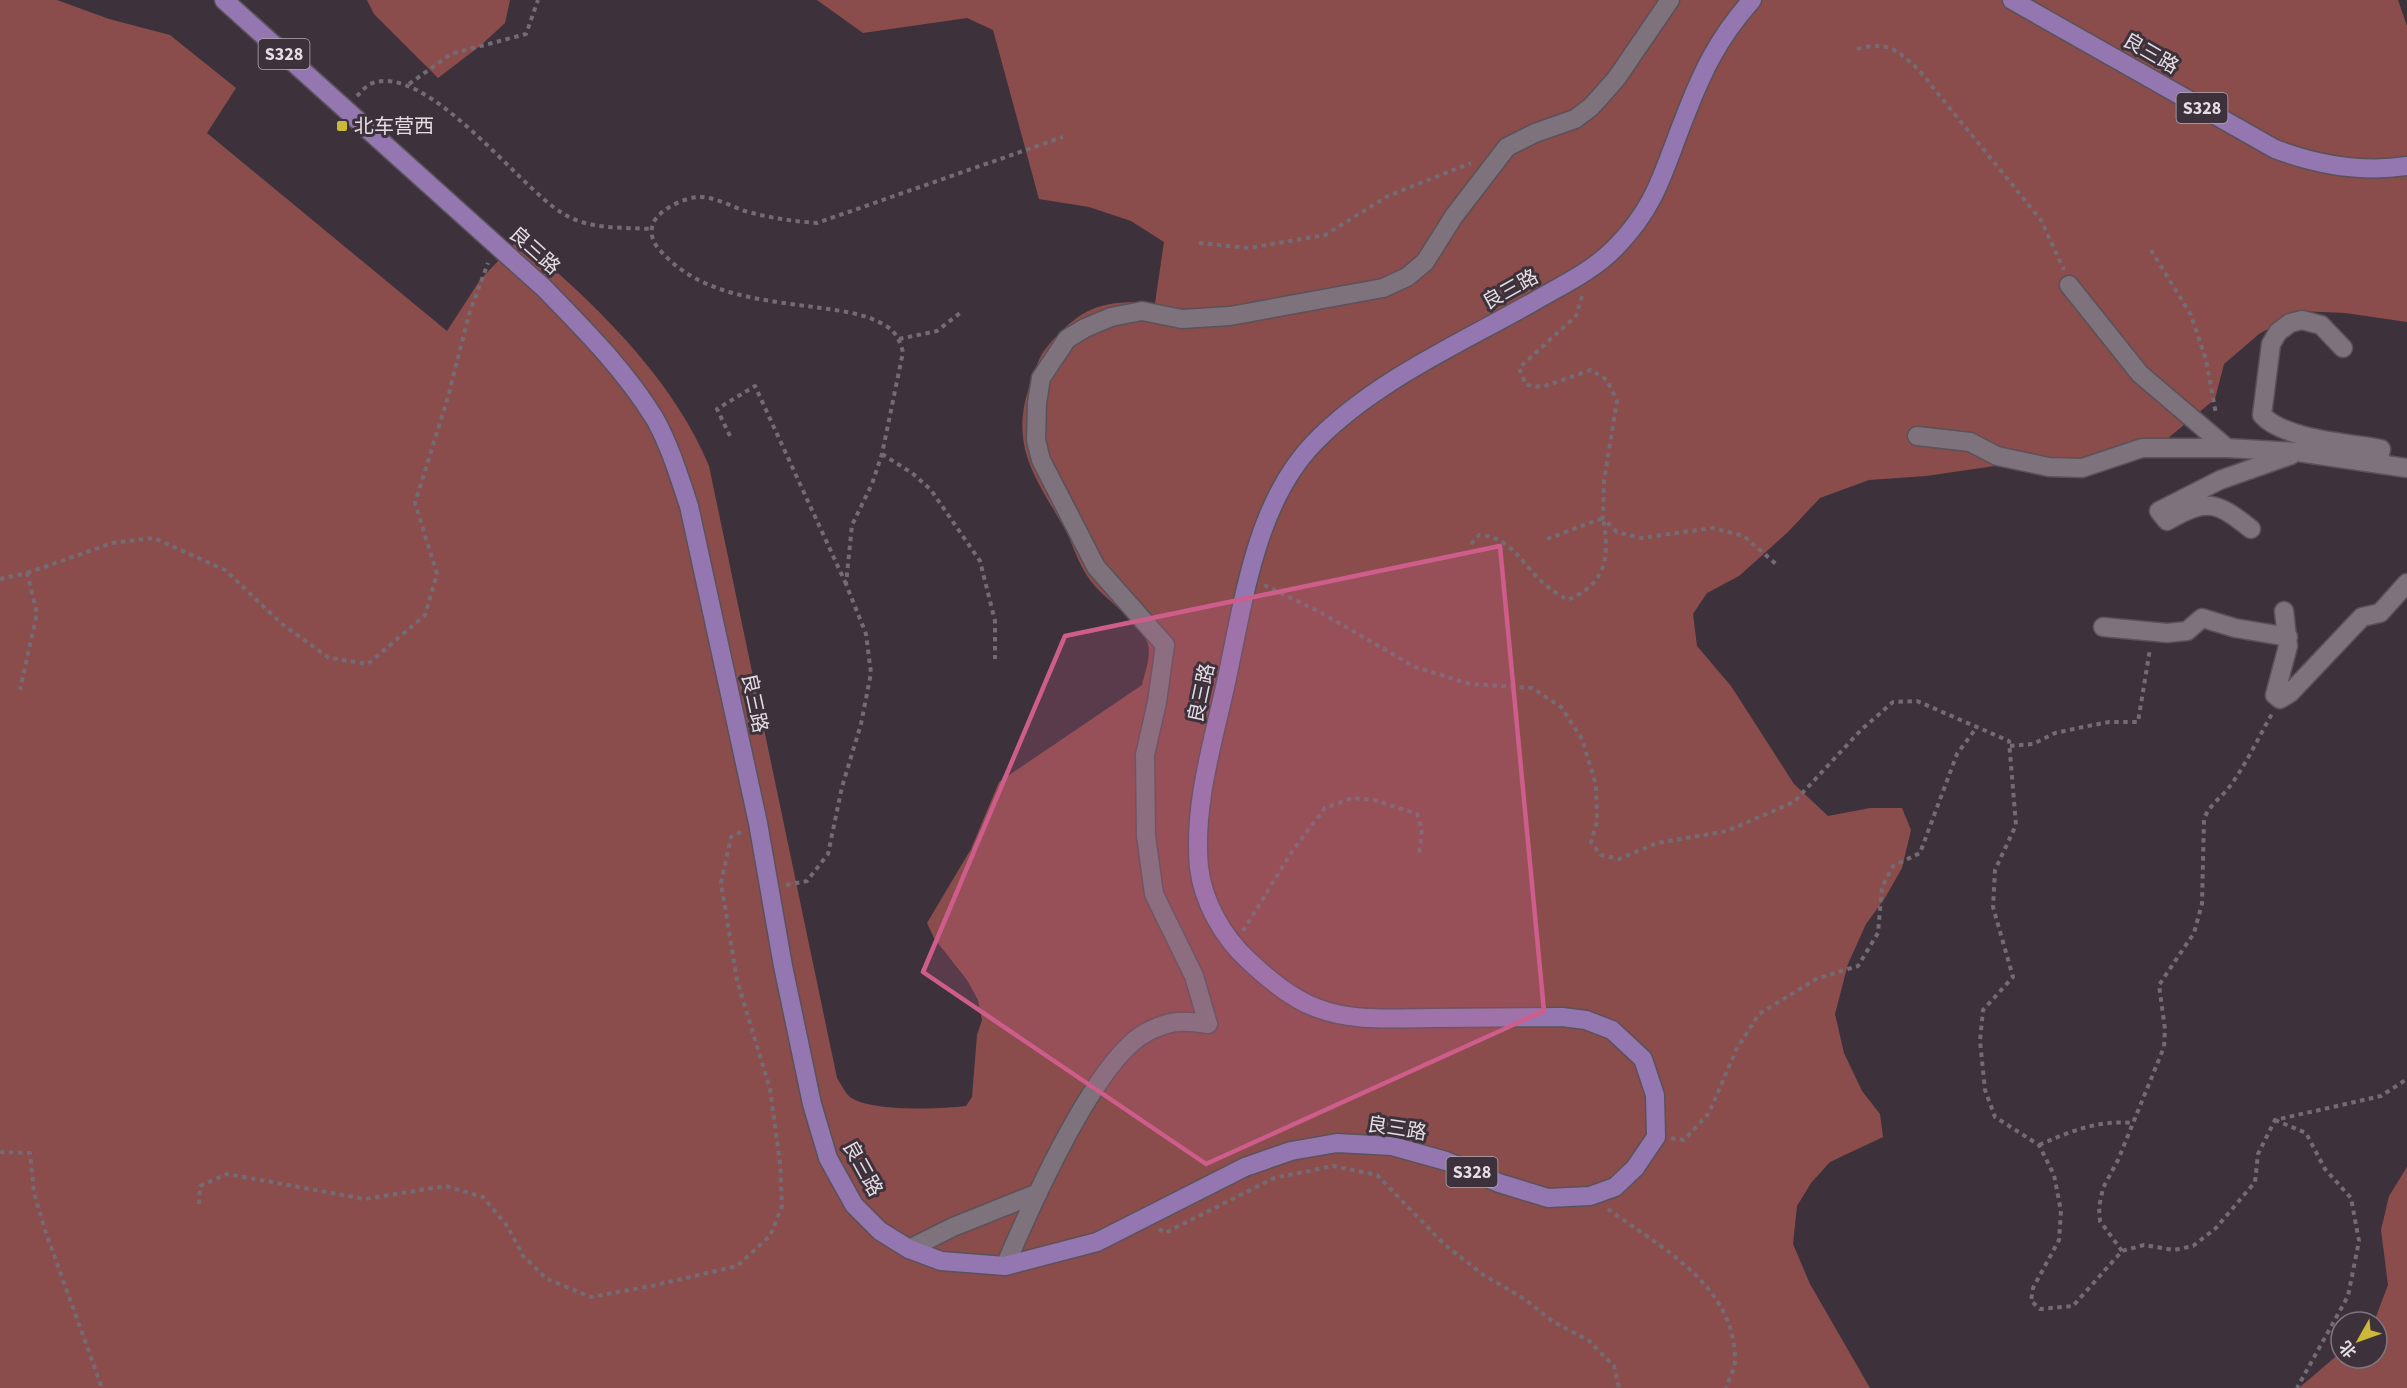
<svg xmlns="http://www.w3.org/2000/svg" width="2407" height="1388" font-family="'Source Sans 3','Noto Sans SC',sans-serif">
<rect width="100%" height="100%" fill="#3d323c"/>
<g fill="#8a4d4c">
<path d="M0 0H57L109 19 170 35 236 88 207 133 447 331 480 280 519 239C592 301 672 376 709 466L837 1078C841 1084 845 1093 850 1097 869 1112 941 1109 966 1106L972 1097 977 1035 982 1020 978 1000 967 980 934 938 927 923 971 849 999 782 1142 685C1145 672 1151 657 1148 644 1142 622 1104 600 1090 580 1079 565 1074 548 1066 531 1035 476 1007 445 1032 379 1036 368 1039 356 1047 347 1082 306 1102 300 1155 303L1164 242 1131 221 1089 207 1039 199 993 30 967 18 863 33 817 0H2398L2407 26V322L2345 313 2300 311 2259 334 2224 364 2215 399 2155 449 2105 463 2035 460 1926 476 1869 480 1820 498 1788 532 1739 576 1707 593 1693 614 1697 646 1731 686 1794 784 1828 816 1870 808H1902L1911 830 1902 868 1885 898 1866 924 1848 964 1835 1014 1844 1053 1862 1091 1880 1114 1883 1137 1830 1162 1811 1183 1797 1206 1793 1244 1810 1284 1870 1388H0Z"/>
<path d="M367 0H510L505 23 480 46 438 78 374 14Z"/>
<path d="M2407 1167V1388H2299L2341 1352V1358H2377V1322H2374L2388 1285 2381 1230 2389 1196Z"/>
</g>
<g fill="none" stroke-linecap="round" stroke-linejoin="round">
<g stroke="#5a5159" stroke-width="21">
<g id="minor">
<path d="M2069 285 2140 374 2227 448 2298 452 2407 468"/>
<path d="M2343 348 2321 325 2302 320 2290 323 2278 332 2271 344 2262 415C2283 439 2348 443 2381 449L2378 463"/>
<path d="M1917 436 1970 442 1997 456 2049 467 2082 468 2142 448H2227"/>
<path d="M2251 529C2216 501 2207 498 2167 521L2159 511 2220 480 2291 455"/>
<path d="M2284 611 2288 646 2275 695 2280 699 2290 693 2362 617 2380 613 2407 583"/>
<path d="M2103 627 2167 633 2187 631 2202 618 2235 628 2288 637"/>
<path d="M909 1249 953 1227 1038 1193"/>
<path d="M1005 1266C1029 1210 1095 1059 1147 1032 1170 1020 1183 1020 1208 1024L1194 976 1154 894 1146 836 1145 755 1157 702 1165 645 1096 567 1041 460 1036 440 1037 403 1041 378 1067 339 1085 328 1111 317 1142 311 1182 319 1230 316 1383 288 1407 277 1425 262 1454 216 1507 147 1535 133 1575 119 1591 107 1616 79 1670 0"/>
</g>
</g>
<g stroke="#5a5159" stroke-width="21">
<g id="major">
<path d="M224 0 544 288C584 329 625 370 655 419 670 446 679 476 689 506L758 823 783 966 812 1104 828 1158 854 1205 880 1231 909 1249 941 1261 1005 1266 1097 1242 1245 1167 1291 1151 1337 1143 1392 1146 1446 1161 1499 1183 1548 1198 1590 1196 1615 1187 1635 1168 1656 1137 1655 1095 1643 1059 1612 1030 1586 1020 1562 1017C1519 1017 1475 1018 1432 1018 1395 1018 1352 1022 1317 1008 1292 999 1268 979 1248 960 1223 937 1203 902 1199 867 1193 804 1214 739 1227 678 1244 599 1256 503 1314 443 1374 381 1459 344 1533 302 1562 285 1593 271 1616 247 1657 205 1663 171 1684 119 1702 72 1718 38 1752 0"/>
<path d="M2012 0 2275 149C2318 165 2361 173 2407 166"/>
</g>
</g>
<g stroke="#756b74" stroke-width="4" stroke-dasharray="4.5 4.5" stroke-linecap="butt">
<path d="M1857 49C1888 41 1896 49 1918 69L2041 220 2064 270"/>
<path d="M409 84 451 54 526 34 538 0"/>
<path d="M357 96C361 92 366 86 370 84 425 60 518 186 562 213 589 230 620 227 651 229"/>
<path d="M1199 243 1249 248 1325 235 1388 196 1471 163"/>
<path d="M2151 250 2191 315 2206 360 2216 414"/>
<path d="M1582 296 1576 316 1519 368 1526 385 1542 387 1591 370 1607 380 1617 401 1604 481 1603 518 1617 532 1641 538 1713 528 1744 536 1777 565"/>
<path d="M899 339 937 331 960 313"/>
<path d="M730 436 717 409 755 386 846 584"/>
<path d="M882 454 912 473 931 490 980 561 995 621V659"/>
<path d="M1471 544 1479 535C1510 536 1523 565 1544 584 1551 590 1560 595 1567 600 1607 584 1610 557 1603 518L1547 539"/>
<path d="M27 573 112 543 154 538 225 570 282 624 329 658 368 664 425 615 437 574 415 503 448 397 469 314 488 263"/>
<path d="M0 579 27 573 37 613 20 690"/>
<path d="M1264 585 1320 612 1415 667 1470 684 1532 688 1561 707 1582 739 1596 785 1597 822 1591 842 1601 855 1619 859 1657 843 1727 831 1794 802 1861 730 1893 702 1917 701 2009 741 2016 825 1995 870 1993 907 2013 977 1983 1010 1980 1041 1985 1090 1995 1117 2039 1145 2054 1175 2061 1211 2059 1240 2033 1288 2031 1301 2040 1309 2073 1306 2122 1251 2144 1245 2174 1250 2193 1246 2216 1228 2255 1182 2258 1154 2275 1120 2381 1096 2407 1079"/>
<path d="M2010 746 2033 744 2055 733 2083 727 2109 722H2138L2150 649"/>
<path d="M786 885 807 881 828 854 842 787 861 724 871 673 866 634 846 584 852 525 872 484 882 454 903 352C900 341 896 332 886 326 867 314 843 311 821 308 764 300 698 296 659 249 649 238 649 224 660 214 668 206 686 198 697 197 714 196 730 206 745 211 769 218 792 221 817 223L1063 137"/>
<path d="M1243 931 1293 850 1325 808 1352 798 1374 800 1417 814 1422 829 1419 855"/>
<path d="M2275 1120 2306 1133 2325 1169 2351 1198 2359 1241 2348 1296 2297 1388"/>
<path d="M1671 1138 1684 1140 1709 1113 1736 1050 1759 1014 1816 979 1858 966 1878 933 1882 887 1893 866 1920 853 1957 754 1977 727"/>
<path d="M2039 1145C2071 1131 2098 1120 2133 1123"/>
<path d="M0 1152 30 1153 34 1193 45 1230 102 1388"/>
<path d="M199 1204 200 1186 227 1174 365 1199 446 1186 483 1197 508 1227 523 1256 547 1279 591 1297 656 1285 737 1266 770 1236 782 1206 780 1163 770 1089 737 980 721 883 731 837 741 832"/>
<path d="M1608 1209C1660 1247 1733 1284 1735 1357 1736 1367 1729 1379 1726 1388"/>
<path d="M1159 1229 1165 1233 1274 1178 1333 1166 1377 1175 1444 1244 1482 1274 1526 1300 1552 1321 1588 1340 1614 1366 1619 1388"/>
<path d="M2122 1251 2100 1221 2099 1207 2103 1188 2118 1160 2164 1047 2165 1029 2159 985 2194 933 2202 904 2204 819C2209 806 2218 800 2227 790 2245 767 2258 738 2273 712"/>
</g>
<use href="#minor" stroke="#7e727d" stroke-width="18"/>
<use href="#major" stroke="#9477b1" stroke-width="18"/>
</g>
<path fill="#ce5d8b" fill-opacity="0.2" stroke="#ce5d8b" stroke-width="4.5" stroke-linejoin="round" d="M1500 546 1544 1011 1206 1164 923 972 1065 636Z"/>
<rect fill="#ccb938" stroke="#3d323c" stroke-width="2" x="336" y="120" width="12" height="12" rx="3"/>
<g text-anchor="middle" stroke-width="6" stroke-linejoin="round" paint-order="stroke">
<g fill="#3d323c" stroke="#b2aab1" stroke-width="1.5">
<rect x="258.5" y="39" width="51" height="30" rx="4.5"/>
<rect x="2176.5" y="93" width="51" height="30" rx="4.5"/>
<rect x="1446.5" y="1157" width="51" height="30" rx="4.5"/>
</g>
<g font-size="18" font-weight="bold" fill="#e4dde3">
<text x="284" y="60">S328</text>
<text x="2202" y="114">S328</text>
<text x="1472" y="1178">S328</text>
</g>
<g font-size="20" fill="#e4dde3" stroke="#3d323c">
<text transform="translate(2151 53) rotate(30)" y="7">良三路</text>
<text transform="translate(535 250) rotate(42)" y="7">良三路</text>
<text transform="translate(1510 289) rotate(-29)" y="7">良三路</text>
<text transform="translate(1201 693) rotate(-78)" y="7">良三路</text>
<text transform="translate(755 703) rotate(78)" y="7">良三路</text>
<text transform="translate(1397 1128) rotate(9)" y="7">良三路</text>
<text transform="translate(863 1168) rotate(61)" y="7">良三路</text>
</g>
<g font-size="20" fill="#e4dde3" stroke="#3d323c" text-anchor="start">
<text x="354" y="133">北车营西</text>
</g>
</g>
<g transform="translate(2359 1340) rotate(230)"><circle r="28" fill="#3d323c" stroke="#80767f" stroke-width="1.5"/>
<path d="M0-4.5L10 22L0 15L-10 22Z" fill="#ccb938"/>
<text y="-9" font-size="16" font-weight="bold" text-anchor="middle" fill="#e4dde3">北</text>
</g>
</svg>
